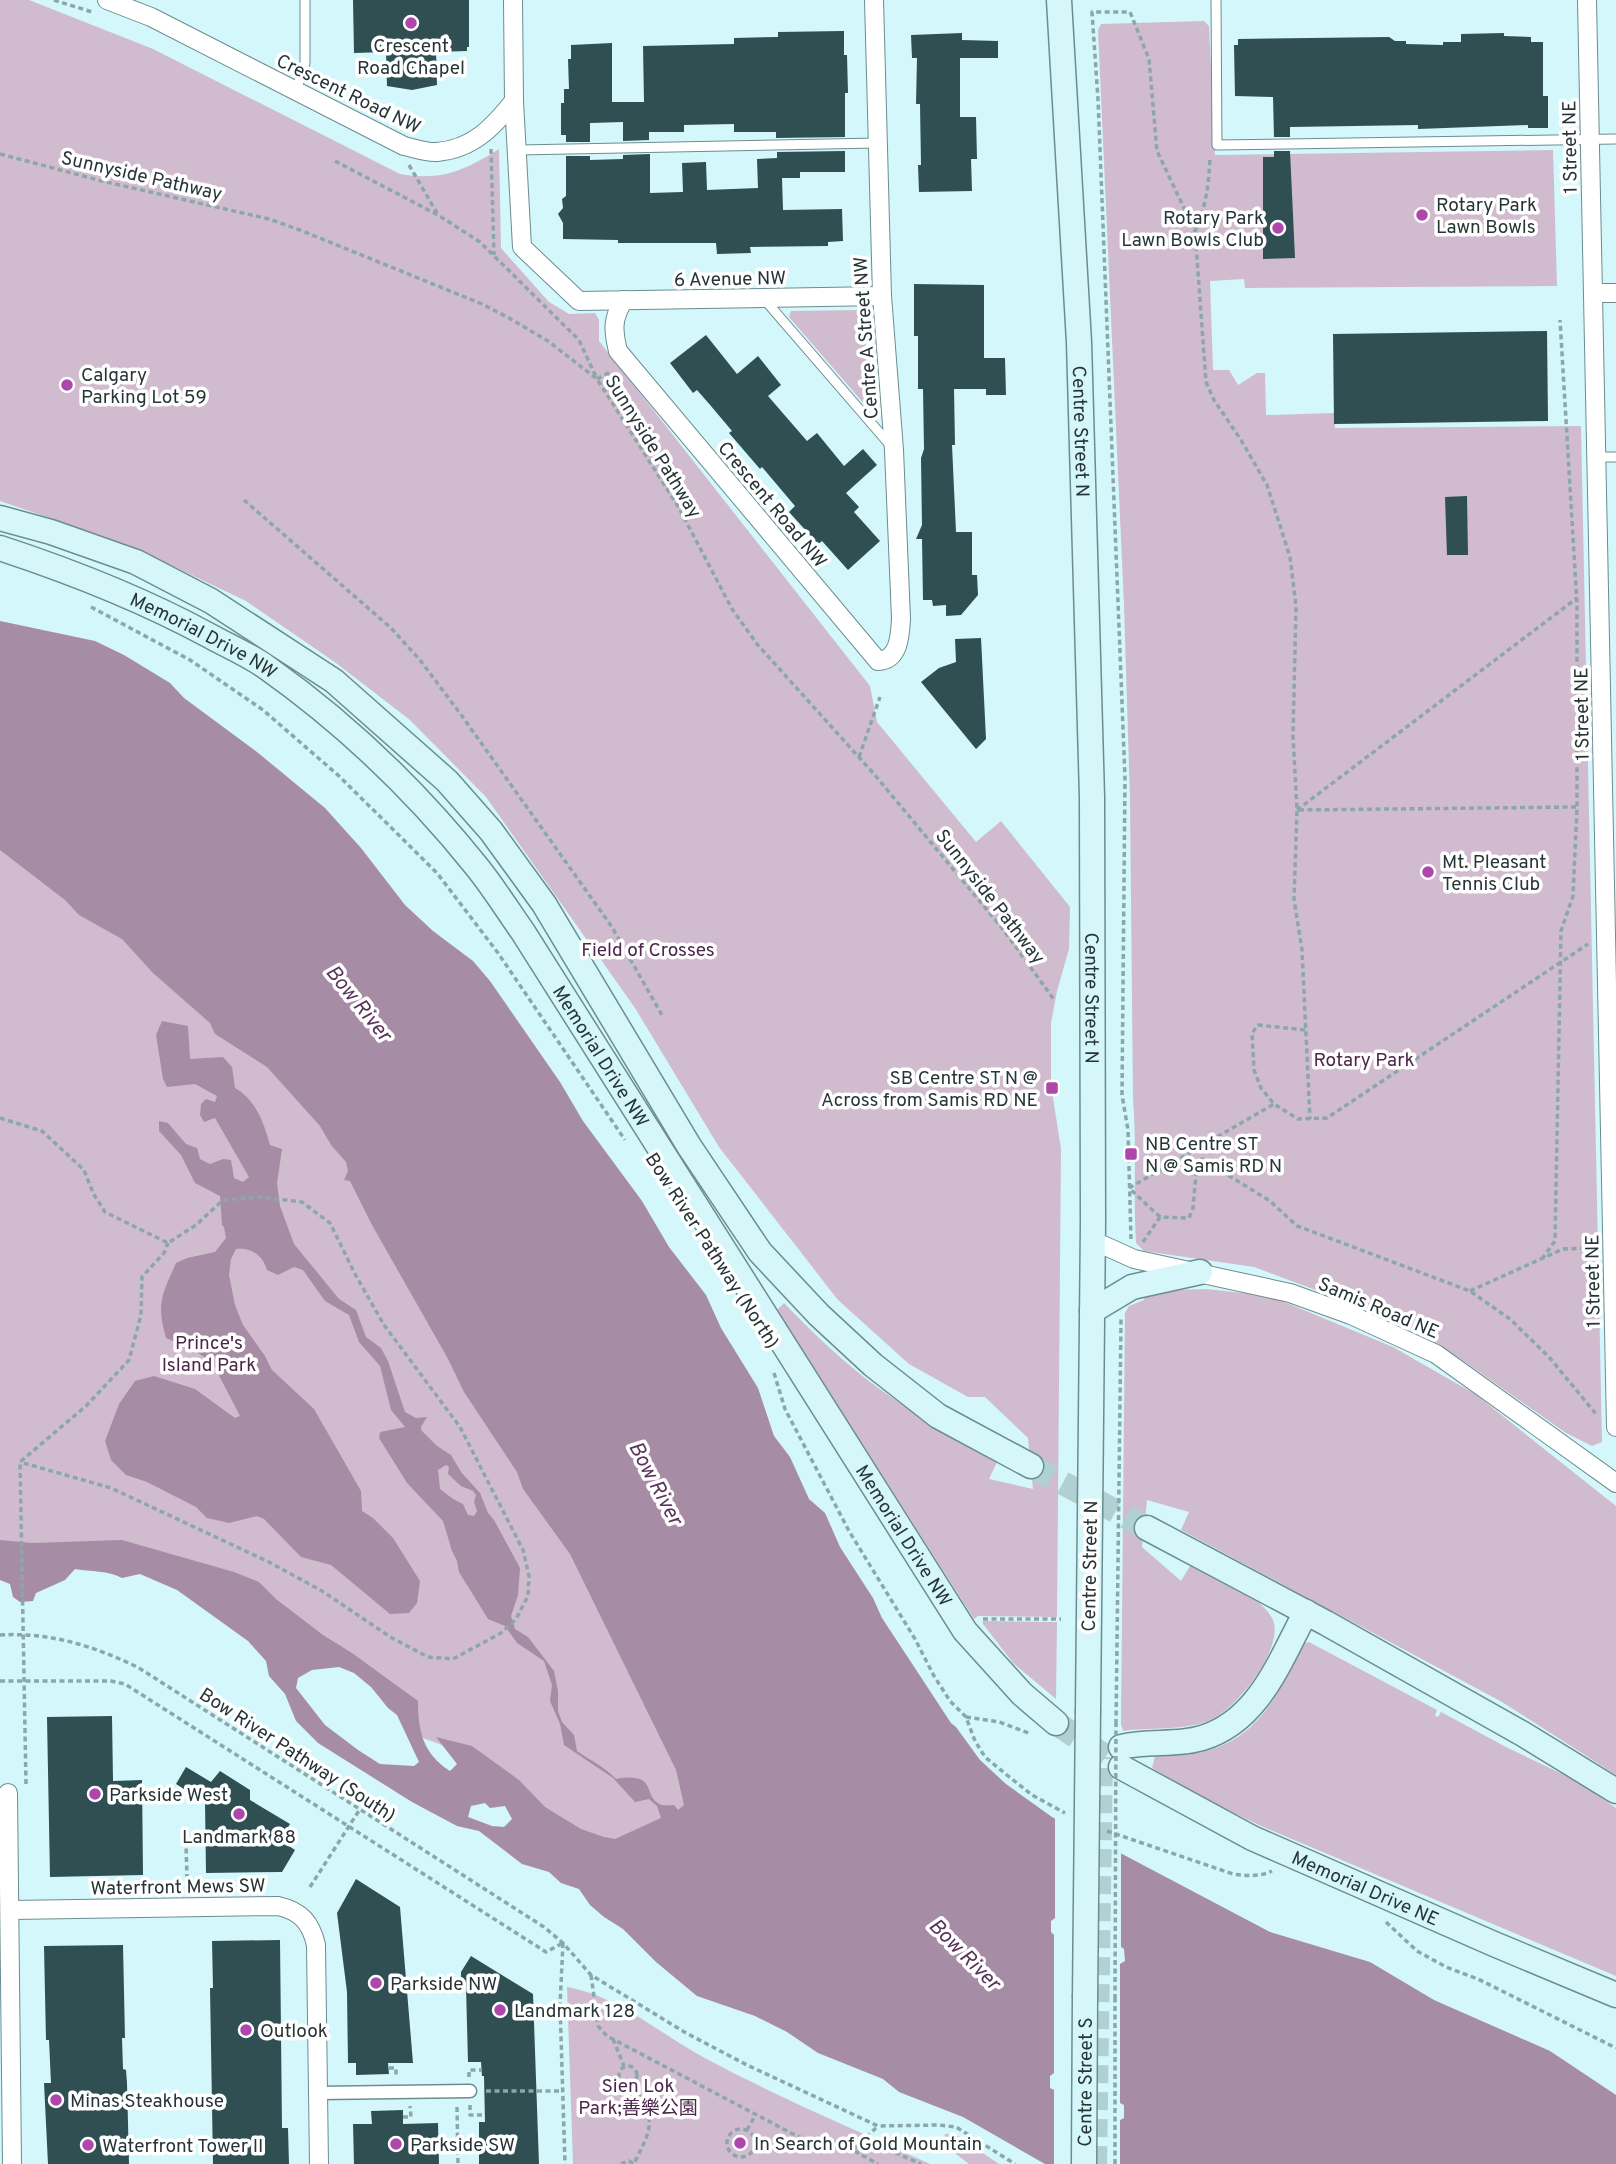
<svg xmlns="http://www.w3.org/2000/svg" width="1616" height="2164" font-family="Overpass,'Noto Sans SC',sans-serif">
<rect width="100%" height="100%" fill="#d3f7fa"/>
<g fill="#d0bcce">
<path d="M0 0H29L153 49 400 174C441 181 464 171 499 149L501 248 549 302 569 314 595 313 599 320V341L870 686 877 722 976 842 1001 821 1070 907 1069 949 1057 991 1051 1023V1085L1061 1149 1057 1617 978 1616 974 1619 777 1310 784 1303C813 1333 843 1362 877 1387 915 1415 956 1439 997 1462L989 1479 1033 1489 1028 1438 985 1397H968L909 1364 838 1300 719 1147 635 1008 486 797 410 720 336 663 246 601 131 546 0 501Z"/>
<path d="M1204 21 1209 26 1215 155 1553 150 1557 286 1245 288 1244 279 1210 281 1213 370H1229L1238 385 1257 373H1265L1266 415 1334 413 1335 428 1581 426 1602 1442 1592 1446 1566 1433 1462 1360 1402 1322 1254 1267 1144 1251 1136 1243C1133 1195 1137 1147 1133 1099L1130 799 1124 605 1098 30 1101 24Z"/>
<path d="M864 310 868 403 866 406 789 317 791 311Z"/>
<path d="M0 839 95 907 271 1062 353 1160 575 1551 686 1769 692 1809 616 1845 581 1836 483 1760 412 1734 384 1688 171 1559 0 1558Z"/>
<path d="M1206 1289 1252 1294 1282 1301 1393 1347 1475 1394 1616 1506V1775L1502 1702 1181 1530 1189 1512 1147 1500 1142 1547 1181 1581 1190 1566 1258 1602C1264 1607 1272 1615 1274 1623 1281 1653 1235 1711 1208 1721 1181 1731 1151 1727 1123 1731L1121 1724 1125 1313 1129 1306 1144 1300 1146 1291Z"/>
<path d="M984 1621 1057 1622 1056 1699 1013 1663 983 1624 982 1622Z"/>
<path d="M1309 1642 1437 1710 1435 1716 1438 1717 1441 1712 1506 1747 1579 1782 1616 1808V1976L1261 1826 1205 1799 1152 1768 1155 1756C1169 1755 1185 1756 1198 1753 1259 1740 1278 1694 1303 1644Z"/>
<path d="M567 1987C620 1997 657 2032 703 2057 777 2097 854 2129 930 2164H573Z"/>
<path d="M945 2134H955L999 2164H969L943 2144Z"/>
</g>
<path fill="#a78ca6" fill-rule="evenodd" d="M0 621 95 641 124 655 170 683 184 698 257 752 325 808 361 848 405 905 433 931 473 961 490 981 560 1082 583 1121 642 1201 669 1247 706 1295 721 1328 758 1388 774 1436 790 1457 809 1499 825 1513 840 1547 873 1598 882 1618 951 1723 956 1727 980 1760 1006 1784 1052 1817 1270 1932 1370 1962 1434 2000 1550 2051 1616 2095V2164H1045L963 2117 899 2092 883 2079 818 2053 787 2032 755 2016 697 1996 656 1962 623 1929 604 1917 590 1905 579 1889 561 1883 549 1872 522 1864 479 1831 457 1826 412 1802 318 1743 296 1721 285 1694 269 1676 266 1661 248 1641 177 1590 140 1574 122 1578C108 1570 91 1572 75 1569L65 1580 36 1593 33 1601 20 1602 13 1597 10 1584 0 1580V1540L32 1543 122 1540 234 1572 259 1582 276 1599 323 1635 352 1653 418 1701C418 1731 423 1754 450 1771L457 1764 436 1737 472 1746 519 1780 545 1807 581 1829 604 1837 615 1839 661 1818 657 1806 649 1799 635 1802 613 1778 564 1745 560 1724 550 1701 552 1685 544 1661 517 1643 505 1626 488 1619 459 1572 457 1561 452 1551 443 1521 407 1483 379 1438 380 1432 405 1427 391 1410 380 1366 359 1342 349 1315 325 1301 303 1270 294 1267 278 1275 267 1270C263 1256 252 1247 236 1249L231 1259 229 1275 235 1305 243 1325 265 1356 272 1370 314 1409 361 1491 362 1511 373 1518 393 1538 420 1581 417 1603 409 1613 390 1614 331 1565 301 1557 264 1519 257 1516 229 1523 207 1518 196 1507 147 1482 126 1475 111 1460 105 1441 119 1404 135 1381 154 1376 195 1389 235 1418 240 1416 212 1362 195 1351 166 1338C156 1303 162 1295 176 1263L187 1258 215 1252 226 1238 224 1227 222 1225 220 1196 195 1183 181 1155 159 1131V1121L168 1123 186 1144 197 1148 200 1159 210 1164 223 1159 231 1160 234 1178 243 1182 249 1177 215 1118 204 1122 200 1115 201 1104 206 1099 215 1102 217 1096 195 1084 167 1087 163 1079 156 1035 162 1021 188 1026 190 1059 223 1057 232 1067 235 1088C256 1100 264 1123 270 1145L282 1149 277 1183 280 1206 294 1244 339 1299 356 1310 366 1337 381 1348 388 1361 405 1412 416 1418 427 1417 421 1427V1430L437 1446 451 1455 461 1472 480 1493 488 1513 494 1520 520 1568 518 1595 511 1616 515 1629 528 1637 554 1671 558 1691V1711L562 1722 574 1735 577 1751C591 1761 605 1767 616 1779 660 1771 641 1798 662 1805 666 1806 670 1805 674 1805L678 1810 684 1805 676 1770 570 1554 523 1489 517 1472 464 1392 447 1357 372 1225 350 1181 344 1180 348 1171 346 1162 331 1145 320 1126 267 1067 215 1034 210 1023 153 973 122 939 79 915 65 900 0 850ZM446 1465 449 1467 448 1474 461 1486 473 1491 476 1495 474 1502 477 1511 474 1516 468 1515 463 1504 453 1499 440 1489 438 1470ZM339 1667 354 1673 371 1687 388 1708 397 1715 419 1762 414 1766 380 1764 358 1750 325 1725 296 1688 298 1678 312 1670ZM485 1803 490 1808 505 1806 512 1819 504 1827 492 1826 468 1817 471 1806Z"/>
<path fill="#d3f7fa" d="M1055 1815 1121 1850V1947L1124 1949 1125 1961 1120 1964V2103L1124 2105V2118L1120 2120V2164H1054V2090L1050 2088V2076L1054 2073V1935L1051 1932V1921L1055 1918Z"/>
<g fill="#2f4f52">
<path d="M353 0H469V47H467V51L436 52 437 85 412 90 387 86 386 52 354 53Z"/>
<path d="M844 31V55H847L848 93H845V137L776 138V132H734V124L684 125V132H649V140L623 141V122L590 123V142H566V135H561V103H564V89H569L568 59H571V45L612 43V102H644L643 46 734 44V38L778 37V32Z"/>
<path d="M962 33V40L998 41V58H960V117H976L977 159H971L972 191 919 192 918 165H921L920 104H916L917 58H912L911 35Z"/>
<path d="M1504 33V36L1531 37V42H1543V96H1548V128H1528V125L1418 129V125L1290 127V137H1274L1273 97 1235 96 1234 45H1238V39L1389 37 1395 41H1406V44L1443 45V42H1461V34Z"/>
<path d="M845 151V172H800V178H782L783 210 842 209 843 241 828 242V246L750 247 751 253 717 254 716 243H618V240L563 239V223L558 214 563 208 562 199 566 196V156H590V160L623 159V155L650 154V193L683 192 682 163 706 162 707 190 758 188 757 159 777 158V152Z"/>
<path d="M1274 151H1290L1295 258 1263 259V157H1274Z"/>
<path d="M914 284 984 285V358H1005L1006 395H986V389H954L955 445H952L956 532H972V575H977L978 595 961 615 946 616V605L933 606 932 600H923L922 539H916L922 525 921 458 924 449 923 389H918V336H914Z"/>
<path d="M1547 331 1548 421 1334 424 1333 334Z"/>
<path d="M706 335 737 374 758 356 781 385 768 396 807 441 817 433 844 466 863 449 877 465 846 493 859 507 854 512 880 541 848 570 822 541 818 544 789 512 795 506 762 467 760 469 729 433 732 431 711 406 697 390 693 393 670 363Z"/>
<path d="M1467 496 1468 555H1447L1445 497Z"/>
<path d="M981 638 986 739 976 749 921 682 939 668 956 662 955 639Z"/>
<path d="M112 1716 113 1781 142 1780 143 1875 50 1877 47 1717Z"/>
<path d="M186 1767 211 1782 220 1771 250 1790V1800L290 1824 280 1840 295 1850 282 1872 206 1873 205 1802 176 1784Z"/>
<path d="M356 1879 400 1907 413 2063H388L389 2074 356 2075V2063H348L347 1992 337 1913Z"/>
<path d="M280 1940 282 2128H288L289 2164H213L210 1988H213L212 1941Z"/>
<path d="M123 1945 125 2038H122L123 2069 126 2070 127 2083 129 2164H48L44 2083H51L49 2040H46L44 1946Z"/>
<path d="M471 1956 533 1994 539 2164H479V2122H485L484 2076H482L481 2062H468L466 1986 461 1987V1972Z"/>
<path d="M403 2110V2124L438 2123 439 2164H354L353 2124H372L371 2111Z"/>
</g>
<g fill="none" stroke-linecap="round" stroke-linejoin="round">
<path stroke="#b1d0d3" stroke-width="18" stroke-dasharray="18 9" stroke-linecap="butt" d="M1098 2164 1104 1757"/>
<g stroke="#b1d0d3" stroke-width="24" stroke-dasharray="24 12" stroke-linecap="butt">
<path d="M1031 1466 1147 1528"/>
<path d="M1056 1723 1121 1767"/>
</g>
<g stroke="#6c8d90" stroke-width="11">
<g id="service">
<path d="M1216 0 1217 145 1616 139"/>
<path d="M296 91 305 63V0"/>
<path d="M518 150 877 143"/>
<path d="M764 299 891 446"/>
<path d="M1596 457H1616"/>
</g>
</g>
<g stroke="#6c8d90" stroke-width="15">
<path id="pedestrian" d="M318 2093 470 2091"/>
</g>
<g stroke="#6c8d90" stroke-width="20">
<g id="minor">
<path d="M107 0 151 17 404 146C414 148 427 153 437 152 473 149 493 127 514 101"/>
<path d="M513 0 514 101 522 247 579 301 882 296"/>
<path d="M1587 0 1616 1427"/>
<path d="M1593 293H1616"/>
<path d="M624 300C612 318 613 331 618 351L878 661C899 660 900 636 901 619L894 450 882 296 874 0"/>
<path d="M1092 1240 1134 1259 1290 1293 1351 1315 1436 1354 1616 1483"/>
<path d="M8 1793 12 2164"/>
<path d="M11 1910 278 1906C301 1911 311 1923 316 1945L319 2164"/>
</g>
</g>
<g stroke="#6c8d90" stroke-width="27">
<g id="secondary">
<path id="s1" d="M1059 0 1079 342 1092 797 1093 1223 1088 1710"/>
<path d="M0 518 51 532 136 562 211 601 334 681 447 781 491 831 544 904 689 1146 760 1252 819 1315 873 1365 938 1416 1031 1466"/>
<path id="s2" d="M0 548C73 572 142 599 210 636 228 646 249 655 266 667 345 723 417 792 477 867 494 888 508 911 523 932L965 1631 1022 1694 1056 1723"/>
<path d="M1092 1311 1132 1287 1200 1272"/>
<path d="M1147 1528 1326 1623 1523 1734 1616 1791"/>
<path d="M1121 1747C1148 1740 1176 1746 1202 1738 1259 1721 1280 1660 1306 1612"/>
<path id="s3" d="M1121 1767 1252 1838 1494 1944 1616 1995"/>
<path id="s4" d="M1084 2164 1085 1998"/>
</g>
</g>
<g stroke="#8ca7a9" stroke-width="3.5" stroke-dasharray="5 3.5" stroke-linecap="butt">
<path d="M54 0 92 12"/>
<path d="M491 149 494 255"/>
<path d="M0 154 102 181 269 219 300 230 482 304 509 318 548 341 597 379 679 508 732 609 757 644 874 774 1002 928 1055 1001"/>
<path d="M335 161 438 215 480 242 579 340 597 379 612 371"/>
<path d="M409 165 437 213"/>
<path d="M1195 231C1206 207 1209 183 1210 157"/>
<path d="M244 500 391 628 420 660 462 716 612 927 663 1017"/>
<path d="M91 607 190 660 263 710 339 776 437 873 498 953 625 1140"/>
<path d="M859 757 880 697"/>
<path d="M1297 810 1577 598"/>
<path d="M1299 810 1577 807"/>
<path d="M1305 1030 1258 1025 1252 1033 1254 1070 1261 1088 1274 1104 1298 1119 1327 1118 1588 944"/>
<path d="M0 1118 42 1131 84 1170 93 1193 105 1212 168 1243 196 1225 223 1200 259 1197 302 1202 330 1223 355 1274 384 1325 460 1427 523 1550 529 1576 528 1596 516 1619 501 1633 453 1659 428 1657 392 1638 322 1591 269 1562 111 1488 20 1462"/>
<path d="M1160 1217 1129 1188 1274 1104"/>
<path d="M1131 1239 1128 1130 1122 1095 1125 778 1098 99 1092 12H1130L1149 59 1157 151 1195 231 1206 382 1214 400 1241 440 1267 485 1290 557 1296 606 1293 736 1297 810 1294 899 1302 950 1310 1119"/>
<path d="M1143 1242 1160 1217 1189 1218 1193 1208 1197 1162 1202 1159 1270 1201 1297 1226 1470 1291 1510 1319 1549 1357 1596 1414"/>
<path d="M1542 1259 1555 1241 1561 931 1573 896 1577 807V604L1560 320"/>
<path d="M1470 1291 1563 1249 1595 1248"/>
<path d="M774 1373 785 1409 849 1531 915 1639 934 1676 950 1701 966 1717 975 1741 985 1757 1007 1775 1032 1795 1065 1813"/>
<path d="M983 1619H1061"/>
<path d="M0 1635C49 1632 95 1646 139 1668L544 1927 563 1943 591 1975 686 2033 747 2065 878 2126 939 2125 956 2127 1015 2164"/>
<path d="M0 1681H111L125 1684 546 1952 563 1943"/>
<path d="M966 1717 999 1722 1031 1734"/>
<path d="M1116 1724 1121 1319"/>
<path d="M26 1784 20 1462 86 1406 129 1360 141 1315 142 1277 164 1253 168 1243"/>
<path d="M1107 1831 1233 1874C1247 1876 1259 1877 1272 1871"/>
<path d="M187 1879 186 1843 206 1842"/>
<path d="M310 1887 360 1809"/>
<path d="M1386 1922 1417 1951 1446 1967 1478 1979 1616 2048"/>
<path d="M563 1943 560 2005 565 2164"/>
<path d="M591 1975 598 2026 607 2036 791 2133 802 2138 840 2143 878 2164"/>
<path d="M613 2039 624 2066"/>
<circle cx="628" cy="2075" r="9"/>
<path d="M389 2068H396V2077"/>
<path d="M469 2077V2070H482"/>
<path d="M486 2091H562"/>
<path d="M470 2105V2115H484"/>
<path d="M457 2107 458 2164"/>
<path d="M403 2117H411L410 2106"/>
<circle cx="741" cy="2143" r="14"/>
<path d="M747 2130 756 2114"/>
<path d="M864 2139 921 2164"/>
<path d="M854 2149 878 2126"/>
<path d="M621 2164 629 2161 634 2164C643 2143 657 2127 644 2104 640 2097 635 2091 632 2084"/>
<path d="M1115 2164V1999"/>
</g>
<use href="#service" stroke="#fff" stroke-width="9"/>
<use href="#pedestrian" stroke="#fff" stroke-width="12"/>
<use href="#minor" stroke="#fff" stroke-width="18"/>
<use href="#secondary" stroke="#d6f7fa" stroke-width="24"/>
<g stroke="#6c8d90" stroke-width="27" stroke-linecap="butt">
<path id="secondary-bridge" d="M1085 1998 1088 1710"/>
</g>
<path stroke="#8ca7a9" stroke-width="3.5" stroke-dasharray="5 3.5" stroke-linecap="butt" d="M1115 1999 1116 1724"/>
<use href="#secondary-bridge" stroke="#d6f7fa" stroke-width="24"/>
</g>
<g fill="#ad47ab" stroke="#fff" stroke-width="2.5">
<circle cx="411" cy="23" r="7"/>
<circle cx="1422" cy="215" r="7"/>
<circle cx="1278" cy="228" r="7"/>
<circle cx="67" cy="385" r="7"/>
<circle cx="1428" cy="872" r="7"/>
<rect x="1045" y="1081" width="14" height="14" rx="3.5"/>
<rect x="1124" y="1147" width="14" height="14" rx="3.5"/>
<circle cx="95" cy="1794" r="7"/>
<circle cx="239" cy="1814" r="7"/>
<circle cx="376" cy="1983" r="7"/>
<circle cx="500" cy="2010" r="7"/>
<circle cx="246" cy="2030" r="7"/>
<circle cx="56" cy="2100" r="7"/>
<circle cx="740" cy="2143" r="7"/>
<circle cx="396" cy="2144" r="7"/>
<circle cx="88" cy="2145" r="7"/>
</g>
<g text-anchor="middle" stroke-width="7" stroke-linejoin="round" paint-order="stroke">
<g font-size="19" fill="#273536" stroke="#fff" text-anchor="start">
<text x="411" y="52" text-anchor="middle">Crescent<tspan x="411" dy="22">Road Chapel</tspan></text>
<text x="1436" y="211">Rotary Park<tspan x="1436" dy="22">Lawn Bowls</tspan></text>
<text x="1264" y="224" text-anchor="end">Rotary Park<tspan x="1264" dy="22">Lawn Bowls Club</tspan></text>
<text x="81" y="381">Calgary<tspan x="81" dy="22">Parking Lot 59</tspan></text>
<text x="1442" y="868">Mt. Pleasant<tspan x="1442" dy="22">Tennis Club</tspan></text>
<text x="1038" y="1084" text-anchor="end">SB Centre ST N @<tspan x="1038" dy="22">Across from Samis RD NE</tspan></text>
<text x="1145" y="1150">NB Centre ST<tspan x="1145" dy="22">N @ Samis RD N</tspan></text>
<text x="109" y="1801">Parkside West</text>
<text x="239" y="1843" text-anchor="middle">Landmark 88</text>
<text x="390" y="1990">Parkside NW</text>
<text x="514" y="2017">Landmark 128</text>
<text x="260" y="2037">Outlook</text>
<text x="70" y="2107">Minas Steakhouse</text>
<text x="754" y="2150">In Search of Gold Mountain</text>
<text x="410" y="2151">Parkside SW</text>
<text x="102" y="2152">Waterfront Tower II</text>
</g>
<g font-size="19" fill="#273536" stroke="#fff">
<text transform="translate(349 93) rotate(26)" y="7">Crescent Road NW</text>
<text transform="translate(1569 147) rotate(-91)" y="7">1 Street NE</text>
<text transform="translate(142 175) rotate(13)" y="7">Sunnyside Pathway</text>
<text transform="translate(730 278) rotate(-1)" y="7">6 Avenue NW</text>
<text transform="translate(865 338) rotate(-94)" y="7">Centre A Street NW</text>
<text dy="7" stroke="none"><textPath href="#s1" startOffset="432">Centre Street N</textPath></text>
<text transform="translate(654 446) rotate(58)" y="7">Sunnyside Pathway</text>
<text transform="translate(773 504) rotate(50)" y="7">Crescent Road NW</text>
<text dy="7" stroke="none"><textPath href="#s2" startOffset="222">Memorial Drive NW</textPath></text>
<text transform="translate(1581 714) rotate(-91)" y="7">1 Street NE</text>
<text transform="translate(991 896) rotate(52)" y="7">Sunnyside Pathway</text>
<text dy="7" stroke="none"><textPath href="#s1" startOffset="999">Centre Street N</textPath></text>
<text dy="7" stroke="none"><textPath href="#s2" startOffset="810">Memorial Drive NW</textPath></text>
<text transform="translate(713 1250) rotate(57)" y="7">Bow River Pathway (North)</text>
<text transform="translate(1592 1281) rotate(-91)" y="7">1 Street NE</text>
<text transform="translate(1379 1307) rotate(23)" y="7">Samis Road NE</text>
<text dy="7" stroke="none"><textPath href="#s2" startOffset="1377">Memorial Drive NW</textPath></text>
<text transform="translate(1089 1566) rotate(-89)" y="7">Centre Street N</text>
<text transform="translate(298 1754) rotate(33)" y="7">Bow River Pathway (South)</text>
<text transform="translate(178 1886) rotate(-1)" y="7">Waterfront Mews SW</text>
<text dy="7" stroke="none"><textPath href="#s3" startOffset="273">Memorial Drive NE</textPath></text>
<text dy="7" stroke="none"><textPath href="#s4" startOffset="82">Centre Street S</textPath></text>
</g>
<g font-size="19" fill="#4c264b" stroke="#fff">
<text x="648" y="956">Field of Crosses</text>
<text x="1364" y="1066">Rotary Park</text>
<text x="209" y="1349">Prince's<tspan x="209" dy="22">Island Park</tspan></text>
<text x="638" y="2092">Sien Lok<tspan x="638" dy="22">Park;善樂公園</tspan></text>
</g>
<g font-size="21" font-style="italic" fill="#5a3359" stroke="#fff">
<text transform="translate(359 1003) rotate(51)" y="7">Bow River</text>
<text transform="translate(656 1483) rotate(62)" y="7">Bow River</text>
<text transform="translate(965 1954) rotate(45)" y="7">Bow River</text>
</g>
</g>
</svg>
